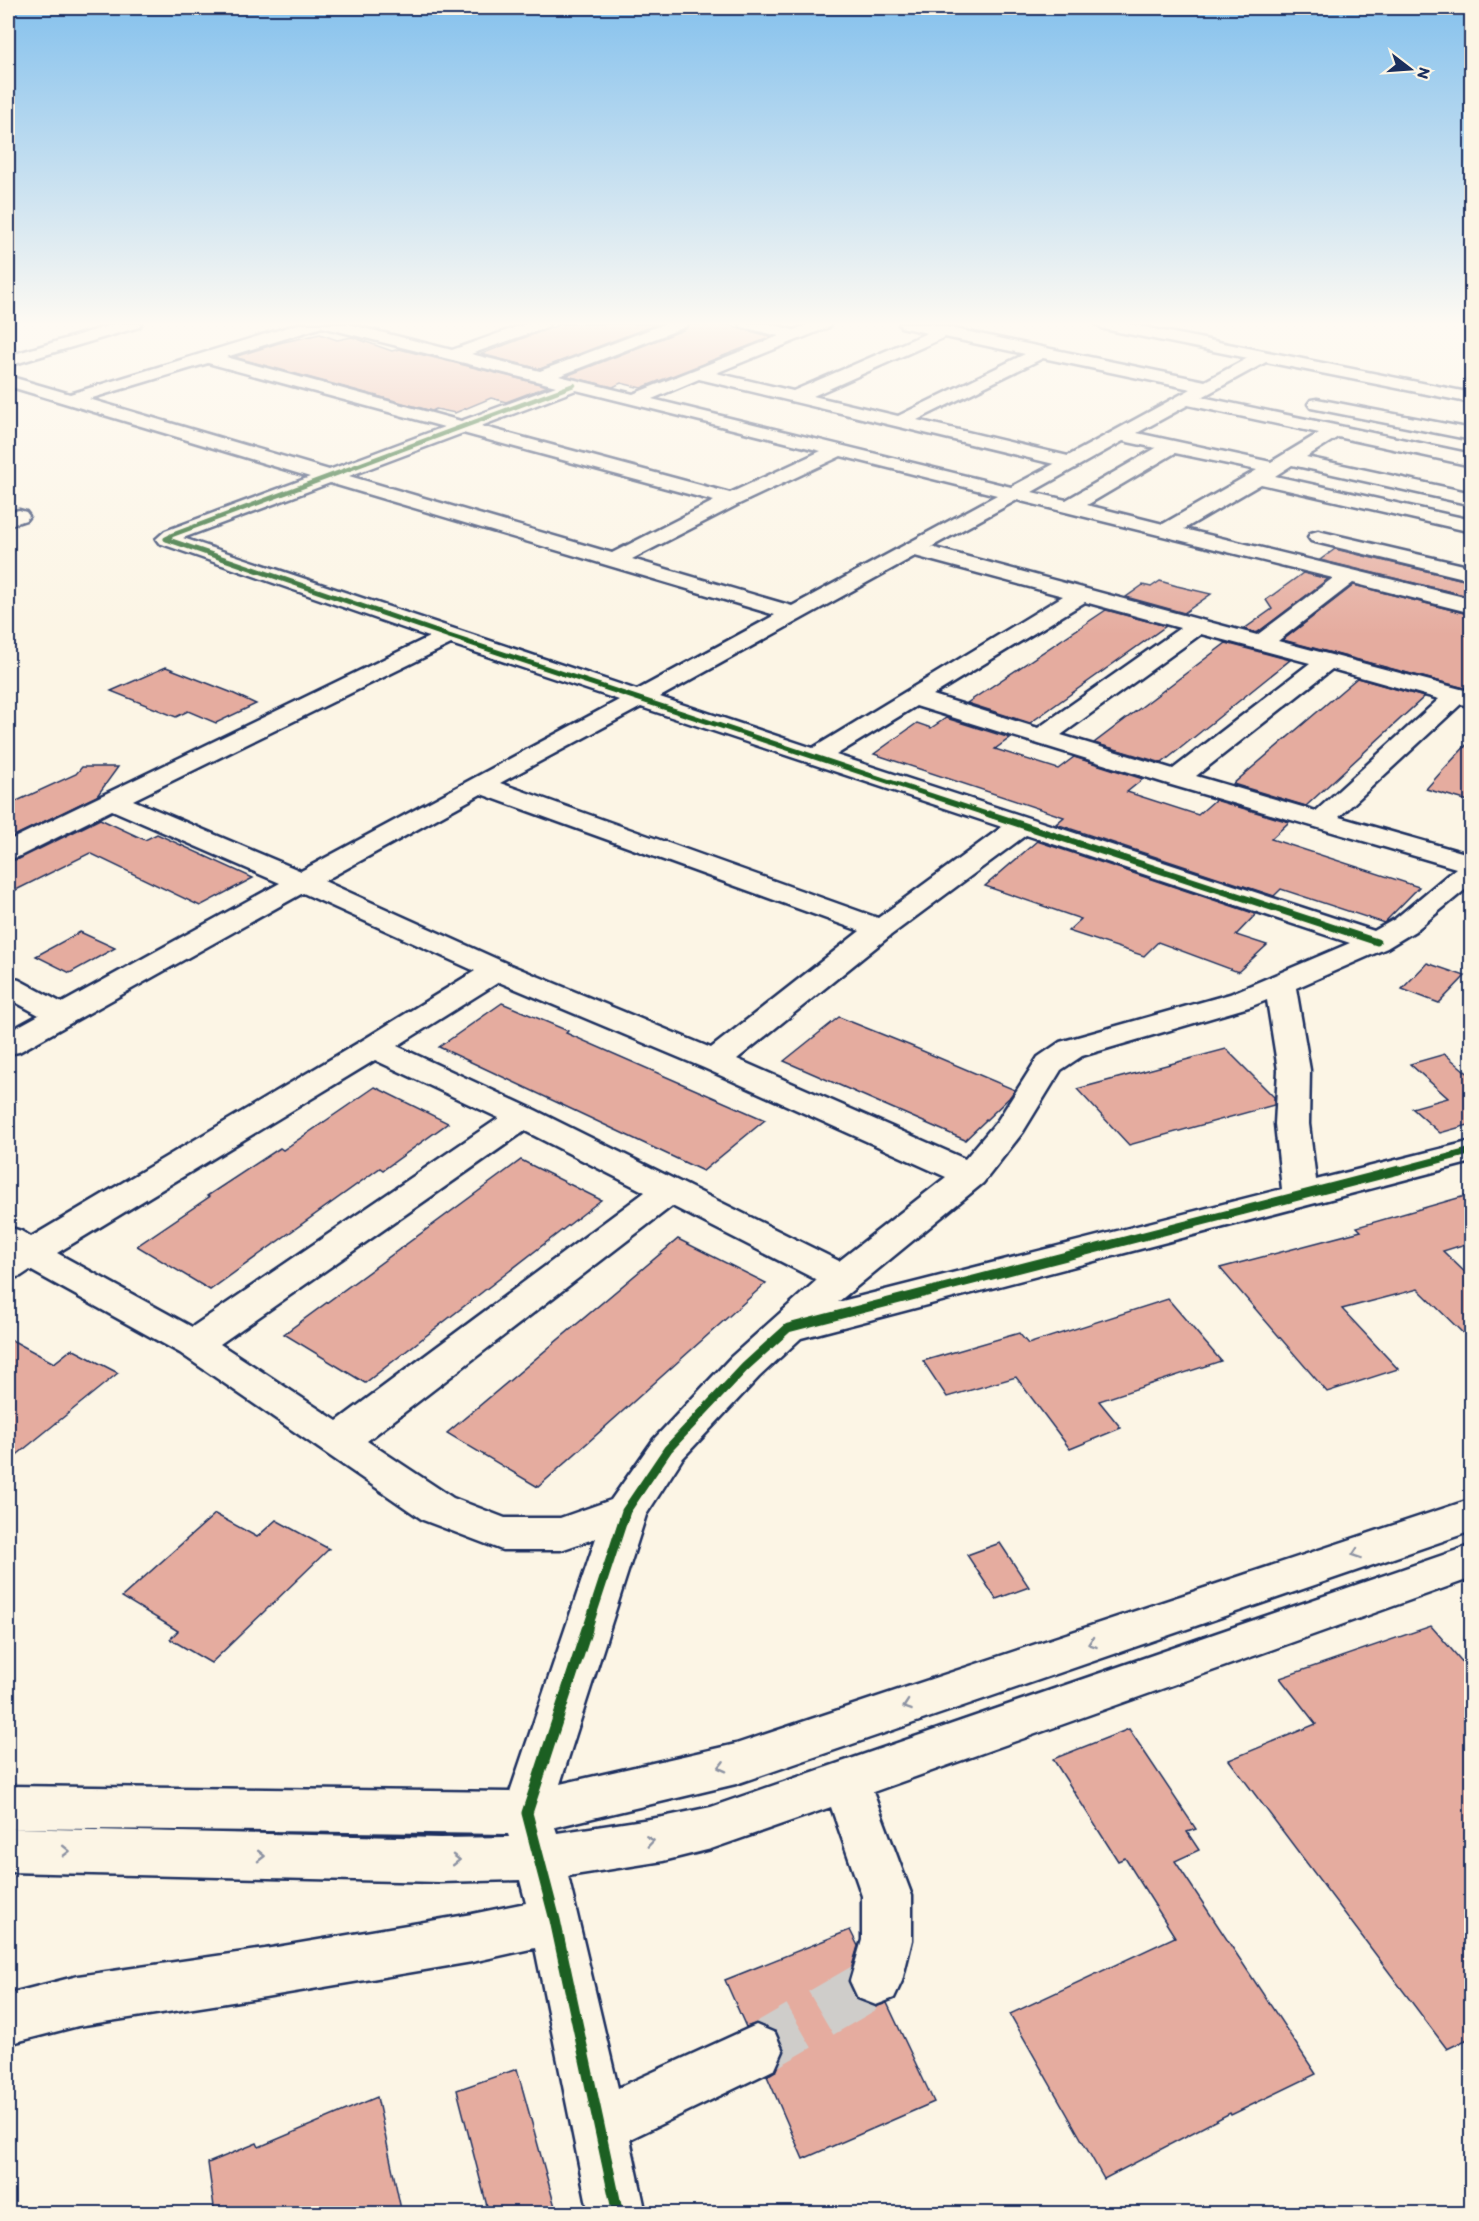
<svg xmlns="http://www.w3.org/2000/svg" width="1479" height="2221" font-family="Itim,sans-serif">
<rect width="100%" height="100%" fill="#fcf5e5"/>
<filter id="ink" filterUnits="userSpaceOnUse"><feTurbulence type="fractalNoise" baseFrequency=".0167" numOctaves="2"/><feDisplacementMap in="SourceGraphic" scale="12" xChannelSelector="R" yChannelSelector="G"/><feConvolveMatrix kernelMatrix="1 2 1 2 8 2 1 2 1" color-interpolation-filters="sRGB"/></filter>
<g filter="url(#ink)">
<g fill="#e5ac9f" stroke="#1b2f5e" stroke-width="1.5">
<path d="M561 324H657L540 369 481 354Z"/>
<path d="M689 324H726L772 337 641 388 621 383 613 387 566 376 686 329Z"/>
<path d="M320 334 337 340 352 337 392 351 399 349 548 386 506 402 491 398 455 413 436 409 432 411 234 357 279 343Z"/>
<path d="M1335 549 1472 582V597L1320 560Z"/>
<path d="M1303 573 1328 579 1257 633 1244 629 1272 609 1266 600Z"/>
<path d="M1160 581 1177 586 1211 594 1184 613 1126 597 1143 585 1151 587Z"/>
<path d="M1354 585 1472 615V690L1283 640Z"/>
<path d="M1106 610 1166 626 1030 723 967 703Z"/>
<path d="M1226 643 1290 660 1162 763 1094 743Z"/>
<path d="M166 667 230 692 256 704 216 723 188 711 176 717 111 691Z"/>
<path d="M1357 678 1424 697 1306 806 1233 784Z"/>
<path d="M946 718 1010 738 995 749 1058 769 1074 757 1143 779 1127 792 1198 815 1215 800 1289 822 1271 839 1419 887 1384 923 1281 889 1274 896 1056 824 1064 817 874 754 917 723 931 728Z"/>
<path d="M1472 739V802L1426 789 1442 771Z"/>
<path d="M82 767H118L97 796 8 839V805L76 774Z"/>
<path d="M100 819 145 840 157 834 253 878 200 906 90 853 8 894V861L19 859Z"/>
<path d="M1037 841 1256 914 1236 935 1267 945 1238 972 1158 942 1144 956 1068 931 1081 919 985 886Z"/>
<path d="M80 932 115 948 70 973 36 956Z"/>
<path d="M1427 963 1465 976 1439 1003 1402 989Z"/>
<path d="M502 1003 568 1031 566 1033 765 1120 703 1171 439 1047Z"/>
<path d="M839 1017 911 1046 1015 1090 1009 1098 965 1140 784 1061Z"/>
<path d="M1226 1049 1274 1097V1105L1129 1145 1077 1089Z"/>
<path d="M1445 1054 1472 1077V1124L1440 1133 1412 1108 1448 1098 1410 1064Z"/>
<path d="M375 1087 448 1123 383 1170 380 1168 210 1290 137 1246 209 1197 207 1196 280 1148 283 1150Z"/>
<path d="M521 1160 601 1200 365 1383 284 1334Z"/>
<path d="M1472 1194V1242L1443 1251 1472 1279V1342L1418 1289 1342 1309 1398 1369 1327 1392 1220 1268 1361 1231 1357 1227Z"/>
<path d="M678 1239 766 1283 538 1487 447 1433Z"/>
<path d="M1168 1299 1221 1361 1099 1401 1121 1428 1070 1449 1016 1377 947 1397 923 1361 1019 1333 1028 1344Z"/>
<path d="M8 1338 54 1363 72 1349 118 1373 8 1462Z"/>
<path d="M215 1514 257 1537 276 1520 329 1549 211 1663 170 1639 178 1631 122 1597Z"/>
<path d="M1000 1543 1029 1587 996 1599 967 1555Z"/>
<path d="M1431 1626 1472 1673V2037L1447 2049 1229 1760 1316 1724 1280 1678Z"/>
<path d="M1129 1729 1196 1829 1187 1832 1199 1850 1175 1861 1316 2074 1231 2115 1230 2113 1104 2179 1010 2014 1175 1937 1125 1858 1118 1861 1053 1759Z"/>
<path d="M850 1930 858 1946 848 1980 856 1999 875 2007 887 2003 934 2102 803 2159 767 2076 777 2070 785 2050 776 2031 757 2023 746 2027 725 1980Z"/>
<path d="M517 2069 557 2214H489L457 2090Z"/>
<path d="M377 2097 402 2214H215L208 2163 257 2143 259 2147Z"/>
</g>
<g fill="none" stroke-linecap="round" stroke-linejoin="round">
<path stroke="#cfcdca" stroke-width="50" stroke-dasharray="50 25" stroke-linecap="butt" d="M756 2051 876 1981"/>
<g stroke="#1b2f5e" stroke-width="5">
<g id="minor">
<path d="M115 324H141L139 327 8 366V356Z"/>
<path d="M298 324H348L452 350 525 324H549L547 327 471 354 540 371 664 324H687L685 327 559 376 633 394 779 336 742 327 740 324H770L794 330 808 324H831L829 327 716 373 793 391 927 333 901 327 899 324H931L1205 381 1248 358 1104 329 1096 324H1129L1472 393V403L1266 362 1202 397 1472 454V466L1338 437 1306 457 1472 493V505L1292 465 1275 476 1472 520V532L1261 484 1184 529 1472 599V613L1353 583 1278 641 1472 692V707L1461 704 1339 817 1472 855V884L1415 931 1387 948 1296 988 1310 1070 1309 1124 1316 1180 1472 1141V1162L801 1338 759 1377 682 1459 646 1515 560 1784 736 1744 1472 1499V1531L736 1784 555 1827 557 1833 663 1817 711 1807 1472 1545V1578L873 1792 912 1896V1940L902 1981 894 1998 876 2005 858 1998 850 1981 862 1940V1896L831 1807 711 1849 663 1861 568 1876 618 2088 756 2025 775 2033 783 2051 775 2069 630 2139 646 2214H589L535 1948 472 1962 265 1997 78 2026 8 2044V1994L78 1976 265 1949 472 1914 526 1903 520 1880 440 1882 8 1872V1828L440 1838 509 1837 508 1834 8 1828V1786L510 1792 596 1538 561 1550H502L423 1520 180 1353 30 1270 21 1276 8 1279V1227L21 1231 31 1237 363 1040 475 971 303 893 19 1052 8 1054V1032L39 1015 8 998V977L19 980 62 1003 280 883 112 810 18 857 8 859V841L429 637 159 543 156 539 165 531 310 477 8 386V376L70 394ZM322 327 540 382 556 386 461 421 226 357ZM945 337 1025 354 898 416 813 396ZM1043 358 1191 389 1068 456 917 420ZM208 363 444 427 329 470 89 399ZM699 379 1054 464 1011 487 652 399ZM576 390 821 451 730 493 481 426ZM1188 405 1319 433 1271 462 1137 433ZM463 433 714 501 612 553 349 476ZM1123 441 1156 448 1066 500 1032 492ZM1175 453 1257 470 1163 524 1087 505ZM841 456 997 495 792 606 632 559 739 504ZM330 483 775 615 637 690 183 538ZM1017 500 1333 578 1257 635 931 547ZM915 556 1063 596 813 748 660 697ZM1085 602 1180 628 1038 728 933 695ZM1201 634 1310 663 1173 769 1061 735ZM451 644 619 700 301 871 133 800ZM1332 669 1439 699 1316 811 1196 776ZM916 706 1168 784 1456 868 1395 919 1374 931 836 755ZM641 707 1002 827 878 918 500 783ZM481 794 860 931 711 1048 508 964 324 881ZM1026 835 1350 943 1230 994 1060 1042 1038 1057 998 1120 965 1159 737 1059 891 935ZM499 982 704 1068 946 1177 839 1261 535 1110 397 1046ZM1267 1000 1278 1070 1275 1124 1282 1189 838 1302 983 1183 1023 1132 1061 1070 1082 1056 1252 1006ZM375 1060 499 1118 192 1327 57 1253ZM525 1131 645 1192 337 1421 220 1344ZM672 1206 817 1280 731 1357 654 1439 611 1500 560 1518H505L453 1498 367 1441Z"/>
<path d="M1317 399 1472 429V440L1311 408 1308 404 1311 400Z"/>
<path d="M19 510 26 512 29 516 26 520 8 526V513Z"/>
<path d="M1318 531 1472 567V580L1311 541 1308 537 1311 533Z"/>
</g>
</g>
<use href="#minor" fill="#fcf5e5" fill-rule="evenodd"/>
<g stroke="#fcf5e5" stroke-width="7">
<path id="cycleway-far4" d="M167 539 172 535 574 385"/>
</g>
<g stroke="#fcf5e5" stroke-width="8">
<path id="cycleway-far3" d="M168 538 166 539 449 636 993 816"/>
</g>
<g stroke="#fcf5e5" stroke-width="10">
<g id="cycleway-far2">
<path d="M989 814 1377 942"/>
<path d="M1393 1172 1472 1151"/>
</g>
</g>
<g stroke="#fcf5e5" stroke-width="13">
<path id="cycleway-far1" d="M587 1630 626 1511 668 1449 745 1367 788 1328 1399 1170"/>
</g>
<g stroke="#fcf5e5" stroke-width="15">
<path id="cycleway" d="M587 1629 527 1813 555 1920 618 2214"/>
</g>
<use href="#cycleway-far4" stroke="#1b5e20" stroke-width="4.5"/>
<use href="#cycleway-far3" stroke="#1b5e20" stroke-width="5"/>
<use href="#cycleway-far2" stroke="#1b5e20" stroke-width="7"/>
<use href="#cycleway-far1" stroke="#1b5e20" stroke-width="9"/>
<use href="#cycleway" stroke="#1b5e20" stroke-width="11"/>
</g>
<defs><path id="oneway-chevron" d="M-2-3.5L2.5 0L-2 3.5" fill="none" stroke-width="1.6" stroke-linecap="round" stroke-linejoin="round" transform="scale(1.5)"/></defs>
<g stroke="#8c92a2">
<use href="#oneway-chevron" transform="translate(1356 1554) rotate(161)"/>
<use href="#oneway-chevron" transform="translate(1092 1643) rotate(161)"/>
<use href="#oneway-chevron" transform="translate(907 1706) rotate(161)"/>
<use href="#oneway-chevron" transform="translate(722 1767) rotate(166)"/>
<use href="#oneway-chevron" transform="translate(650 1841) rotate(-8)"/>
<use href="#oneway-chevron" transform="translate(66 1851) rotate(1)"/>
<use href="#oneway-chevron" transform="translate(261 1856) rotate(1)"/>
<use href="#oneway-chevron" transform="translate(456 1860) rotate(-1)"/>
</g>
</g>
<linearGradient id="sky" x2="0" y2="1"><stop stop-color="#85c1ed"/><stop offset="0.51" stop-color="#fefaf3"/><stop offset="1" stop-color="#fefaf3" stop-opacity="0"/></linearGradient>
<rect width="1479" height="635" fill="url(#sky)"/>
<rect width="1479" height="2221" fill="none" stroke="#fcf5e5" stroke-width="30"/>
<rect x="15" y="15" width="1449" height="2191" fill="none" stroke="#1b2f5e" stroke-width="2" filter="url(#ink)"/>
<g transform="translate(1410 69) rotate(107)" stroke="#fcf5e5" stroke-width="4.5" paint-order="stroke">
<path d="M0-4.5L10 22L0 15L-10 22Z" fill="#1b2f5e"/>
<text y="-9" font-size="16" font-weight="bold" text-anchor="middle" fill="#1b2f5e">N</text>
</g>
</svg>
